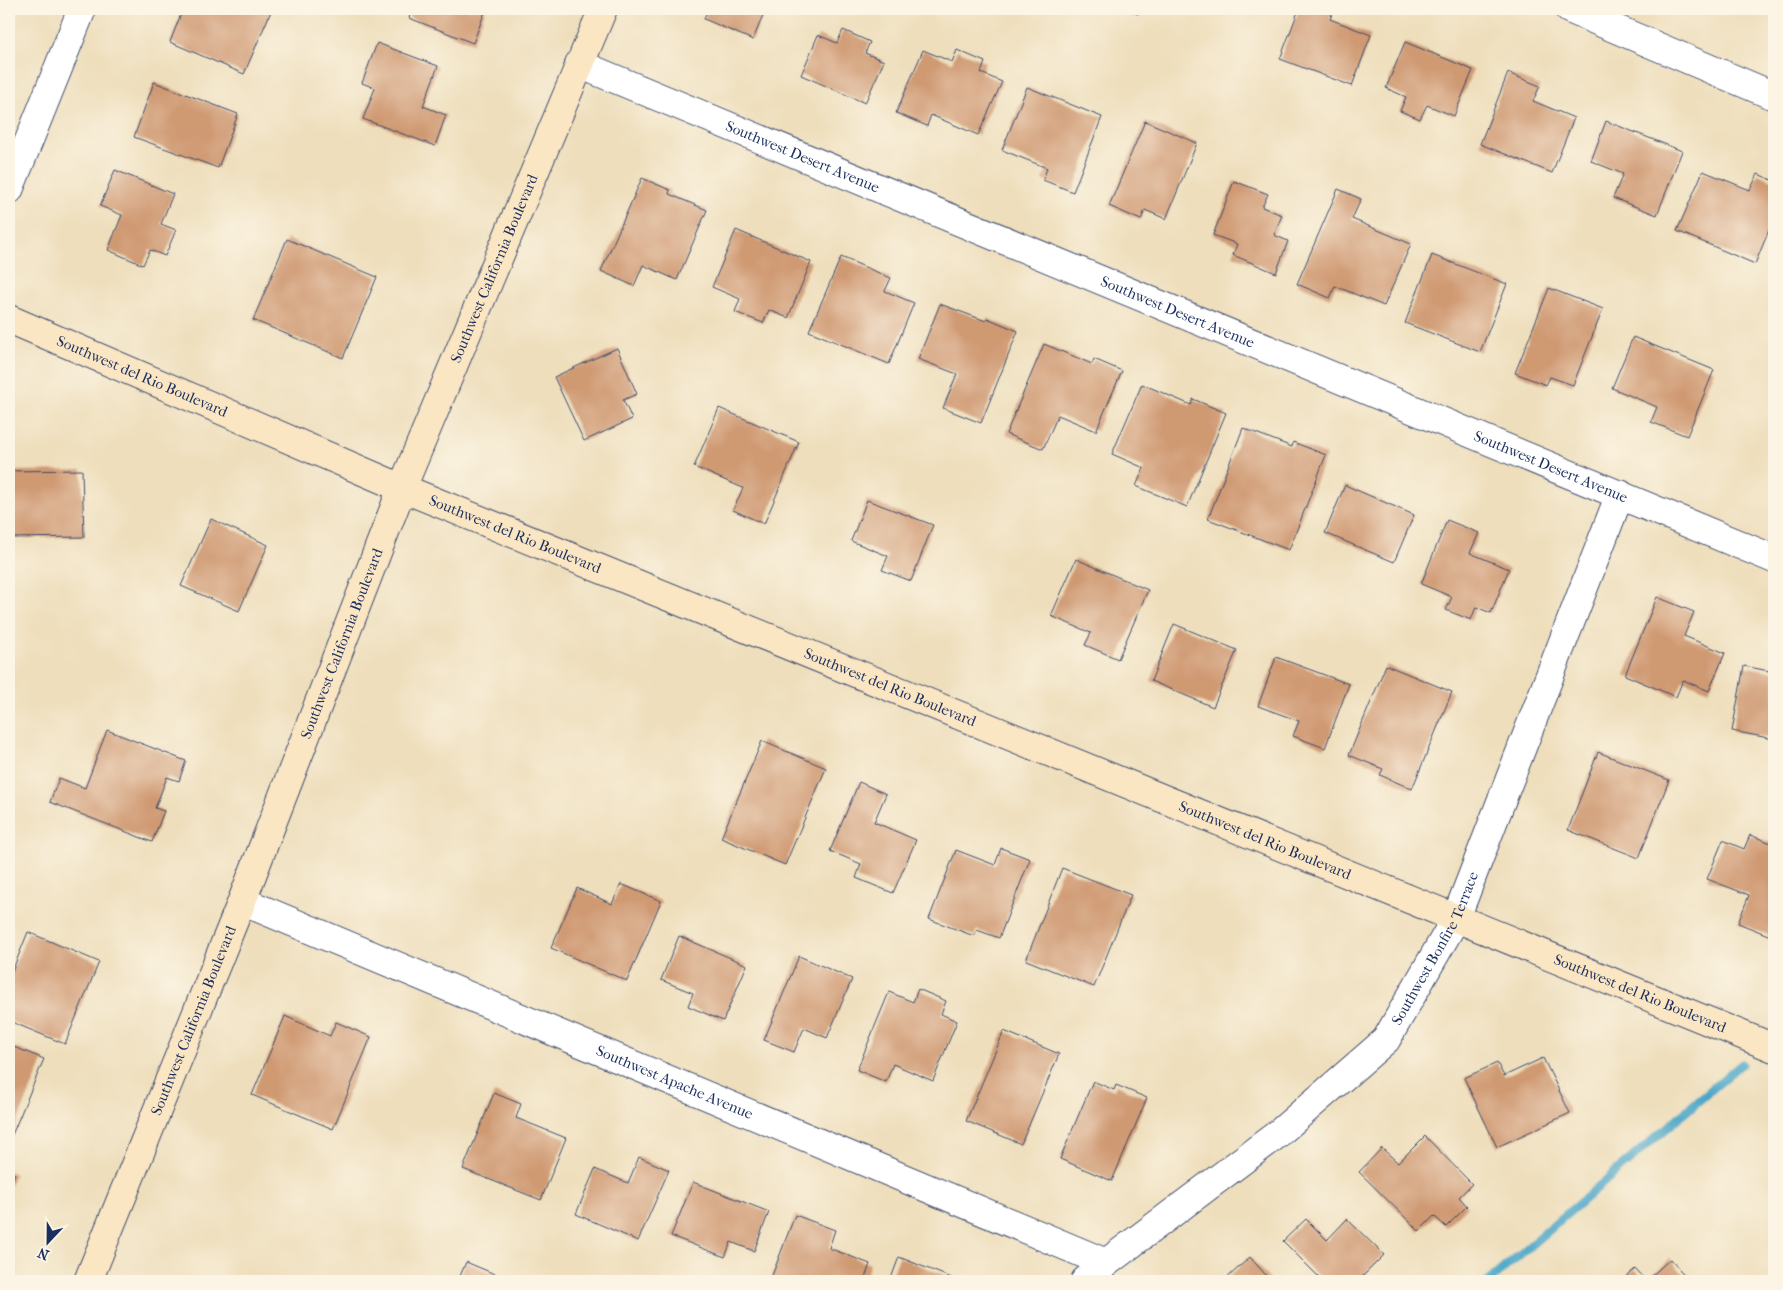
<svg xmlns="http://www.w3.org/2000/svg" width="1783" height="1290" font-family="'IM FELL French Canon',serif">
<rect width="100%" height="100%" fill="#fcf5e5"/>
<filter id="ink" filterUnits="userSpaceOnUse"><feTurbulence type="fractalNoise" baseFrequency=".02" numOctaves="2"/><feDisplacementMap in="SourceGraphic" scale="10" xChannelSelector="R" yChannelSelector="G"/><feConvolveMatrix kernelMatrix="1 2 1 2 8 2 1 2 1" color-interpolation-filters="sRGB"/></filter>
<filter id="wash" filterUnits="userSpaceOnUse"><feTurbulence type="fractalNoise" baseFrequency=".0096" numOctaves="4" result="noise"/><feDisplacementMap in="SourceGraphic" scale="20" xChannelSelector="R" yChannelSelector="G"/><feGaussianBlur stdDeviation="1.12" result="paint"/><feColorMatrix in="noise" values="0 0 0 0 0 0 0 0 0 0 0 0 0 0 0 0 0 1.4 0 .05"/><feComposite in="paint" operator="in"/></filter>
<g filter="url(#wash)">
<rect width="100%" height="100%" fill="#eedebc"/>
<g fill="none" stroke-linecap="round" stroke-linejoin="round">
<path stroke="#49a6c8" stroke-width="9" d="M1489 1281 1741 1064"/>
</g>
<g id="blocks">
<g fill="#cf9972">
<path d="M183 9 189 12 191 9H272L244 74 170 42Z"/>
<path d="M412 9H486L473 43 409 18Z"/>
<path d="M708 9H752L751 10 763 15 753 40 704 19Z"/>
<path d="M1125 9H1141L1138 14Z"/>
<path d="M1299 9H1334L1330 19 1371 35 1352 86 1280 59Z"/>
<path d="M843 30 870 42 865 53 884 61 865 103 801 75 818 35 837 43Z"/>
<path d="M1405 42 1473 70 1454 116 1427 105 1420 119 1400 111 1406 97 1386 88Z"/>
<path d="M377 43 438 66 423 106 446 115 435 146 363 119 375 88 362 83Z"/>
<path d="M923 50 952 62 957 50 985 62 981 73 1002 82 978 135 931 115 927 126 896 113Z"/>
<path d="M1508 73 1540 86 1533 101 1574 118 1552 173 1480 144Z"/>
<path d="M154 82 238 114 218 168 134 137Z"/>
<path d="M1027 87 1102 117 1073 192 1043 180 1047 168 1002 150Z"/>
<path d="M1145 121 1197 143 1166 219 1145 210 1141 220 1109 206Z"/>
<path d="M1606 121 1682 151 1657 215 1613 198 1623 174 1591 161Z"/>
<path d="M115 170 173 194 161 224 176 230 165 256 150 250 143 265 108 250 122 215 100 206Z"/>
<path d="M1703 171 1750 190 1758 174 1774 181V218L1755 264 1677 231Z"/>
<path d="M642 178 670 190 669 194 707 210 677 280 643 265 634 286 601 271Z"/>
<path d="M1234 181 1268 194 1262 207 1282 215 1274 235 1288 241 1276 273 1233 255 1237 244 1213 235Z"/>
<path d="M1338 189 1361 199 1352 219 1411 244 1384 306 1335 286 1330 298 1297 284Z"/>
<path d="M736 230 811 262 788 318 769 310 763 323 735 312 740 299 712 287Z"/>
<path d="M287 239 377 277 343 358 253 320Z"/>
<path d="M1432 255 1507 284 1480 352 1405 323Z"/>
<path d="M841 257 891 278 885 291 914 303 889 364 809 331Z"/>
<path d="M1549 288 1603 309 1573 385 1550 377 1546 385 1515 373Z"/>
<path d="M940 304 986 321 987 318 1018 331 981 423 943 408 957 374 918 359Z"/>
<path d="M1633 337 1714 370 1687 436 1651 422 1657 407 1612 388Z"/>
<path d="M1044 344 1092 364 1094 359 1122 371 1096 431 1058 415 1043 449 1006 434Z"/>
<path d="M617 348 637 394 623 400 632 419 584 441 554 377Z"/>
<path d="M1142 384 1191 405 1193 399 1226 413 1187 507 1136 486 1144 468 1112 454Z"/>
<path d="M719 408 799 442 764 524 733 510 743 488 694 467Z"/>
<path d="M1243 428 1292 447 1293 442 1326 455 1289 550 1208 519Z"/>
<path d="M82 470 84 537 9 538V471Z"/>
<path d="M1345 485 1414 515 1394 562 1325 533Z"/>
<path d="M867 500 933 525 911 581 882 570 888 556 851 541Z"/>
<path d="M211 519 268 545 239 611 181 586Z"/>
<path d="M1447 520 1479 533 1470 553 1509 569 1491 613 1476 607 1471 620 1446 610 1452 597 1421 584Z"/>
<path d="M1076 559 1148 590 1118 659 1085 645 1091 633 1051 616Z"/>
<path d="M1657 597 1694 612 1684 636 1725 653 1709 691 1683 680 1676 697 1625 675Z"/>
<path d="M1174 624 1237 650 1213 707 1151 681Z"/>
<path d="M1276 657 1349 684 1325 748 1293 736 1299 721 1258 706Z"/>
<path d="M1386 665 1452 692 1412 789 1380 775 1383 769 1349 755Z"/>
<path d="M1744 666 1774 672V739L1732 731Z"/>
<path d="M107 730 186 761 179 781 167 777 155 808 164 811 152 842 50 802 59 778 85 788Z"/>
<path d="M762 741 826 768 785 865 721 838Z"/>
<path d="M1598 752 1669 780 1639 858 1568 830Z"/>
<path d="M859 782 886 794 874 822 916 840 893 893 856 878 861 864 830 851Z"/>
<path d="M1750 835 1774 844V933L1773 937 1738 923 1749 895 1707 879 1723 840 1744 849Z"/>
<path d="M1001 848 1030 859 999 938 977 930 974 936 929 919 956 850 995 865Z"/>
<path d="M1062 868 1131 895 1094 987 1026 960Z"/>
<path d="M621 884 661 901 627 981 551 948 577 888 612 904Z"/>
<path d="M28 932 99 962 65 1044 9 1021V979Z"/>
<path d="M679 936 747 965 723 1021 688 1006 693 993 661 980Z"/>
<path d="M799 956 852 979 827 1038 804 1028 794 1052 764 1040Z"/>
<path d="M918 989 946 1001 941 1014 957 1021 933 1081 893 1064 886 1082 857 1070 889 992 913 1002Z"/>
<path d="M285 1016 330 1036 336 1022 371 1037 333 1129 252 1095Z"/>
<path d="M1004 1031 1059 1054 1021 1144 966 1121Z"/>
<path d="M9 1045 44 1059 9 1142Z"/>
<path d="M1543 1058 1570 1113 1497 1147 1464 1078 1497 1063 1504 1076Z"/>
<path d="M1093 1081 1114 1090 1116 1085 1147 1098 1112 1181 1060 1159Z"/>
<path d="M494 1093 521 1104 516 1118 566 1138 541 1200 463 1169Z"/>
<path d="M1425 1136 1472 1184 1459 1197 1467 1206 1446 1227 1434 1216 1419 1231 1359 1172 1382 1148 1398 1163Z"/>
<path d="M639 1157 669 1170 638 1241 576 1214 595 1169 628 1183Z"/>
<path d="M9 1171 15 1174 9 1188Z"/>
<path d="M693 1182 769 1212 754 1251 731 1242 725 1257 671 1236Z"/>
<path d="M795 1215 835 1230 829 1248 870 1264 864 1281H770Z"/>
<path d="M1306 1219 1327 1240 1347 1219 1384 1255 1358 1281H1323L1283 1241Z"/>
<path d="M899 1257 959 1281H890Z"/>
<path d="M1250 1257 1271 1281H1227L1225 1280Z"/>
<path d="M1670 1259 1690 1281H1646Z"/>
<path d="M466 1262 509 1280V1281H458Z"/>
<path d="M1635 1269 1646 1281H1621Z"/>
</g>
</g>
</g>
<g filter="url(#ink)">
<use href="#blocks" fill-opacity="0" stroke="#3b496c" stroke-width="1"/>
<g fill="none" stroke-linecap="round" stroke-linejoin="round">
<g stroke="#3b496c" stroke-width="30">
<g id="street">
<path d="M1569 9 1774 96"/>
<path id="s1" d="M579 64 1774 559"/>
<path d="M9 190 82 9"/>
<path id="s2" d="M242 901 1106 1263"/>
<path id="s3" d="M1085 1281 1106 1263 1279 1133 1386 1040 1456 918 1620 494"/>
</g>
</g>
<g stroke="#3b496c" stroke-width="30">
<g id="secondary">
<path id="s4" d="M9 319 402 488 1774 1048"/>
<path id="s5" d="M88 1281 242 901 402 488 603 9"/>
</g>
</g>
<use href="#street" stroke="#fff" stroke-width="28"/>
<use href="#secondary" stroke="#fbe6c4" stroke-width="28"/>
</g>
</g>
<g text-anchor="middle" stroke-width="4.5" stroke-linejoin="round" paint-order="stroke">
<g font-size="15" fill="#1b2f5e" stroke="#fcf5e5">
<text dy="5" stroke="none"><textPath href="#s1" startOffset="242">Southwest Desert Avenue</textPath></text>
<text dy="5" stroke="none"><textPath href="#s5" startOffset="1091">Southwest California Boulevard</textPath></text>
<text dy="5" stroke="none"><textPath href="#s1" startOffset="648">Southwest Desert Avenue</textPath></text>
<text dy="5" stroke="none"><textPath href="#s4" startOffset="145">Southwest del Rio Boulevard</textPath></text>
<text dy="5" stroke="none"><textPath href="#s1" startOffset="1052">Southwest Desert Avenue</textPath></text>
<text dy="5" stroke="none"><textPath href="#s4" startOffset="550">Southwest del Rio Boulevard</textPath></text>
<text dy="5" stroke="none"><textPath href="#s5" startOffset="686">Southwest California Boulevard</textPath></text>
<text dy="5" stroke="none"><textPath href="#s4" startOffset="955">Southwest del Rio Boulevard</textPath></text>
<text dy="5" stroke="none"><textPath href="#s4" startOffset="1360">Southwest del Rio Boulevard</textPath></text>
<text dy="5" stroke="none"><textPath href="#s3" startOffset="490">Southwest Bonfire Terrace</textPath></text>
<text dy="5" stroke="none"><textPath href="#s4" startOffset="1765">Southwest del Rio Boulevard</textPath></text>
<text dy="5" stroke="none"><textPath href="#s5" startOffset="281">Southwest California Boulevard</textPath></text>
<text dy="5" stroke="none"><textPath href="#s2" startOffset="469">Southwest Apache Avenue</textPath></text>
</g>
</g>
<rect width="1783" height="1290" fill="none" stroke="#fcf5e5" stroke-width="30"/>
<g transform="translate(48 1242) rotate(202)" stroke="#fcf5e5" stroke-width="4" paint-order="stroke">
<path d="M0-4L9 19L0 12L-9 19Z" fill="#1b2f5e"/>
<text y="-8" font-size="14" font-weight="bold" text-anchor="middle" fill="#1b2f5e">N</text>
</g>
</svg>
